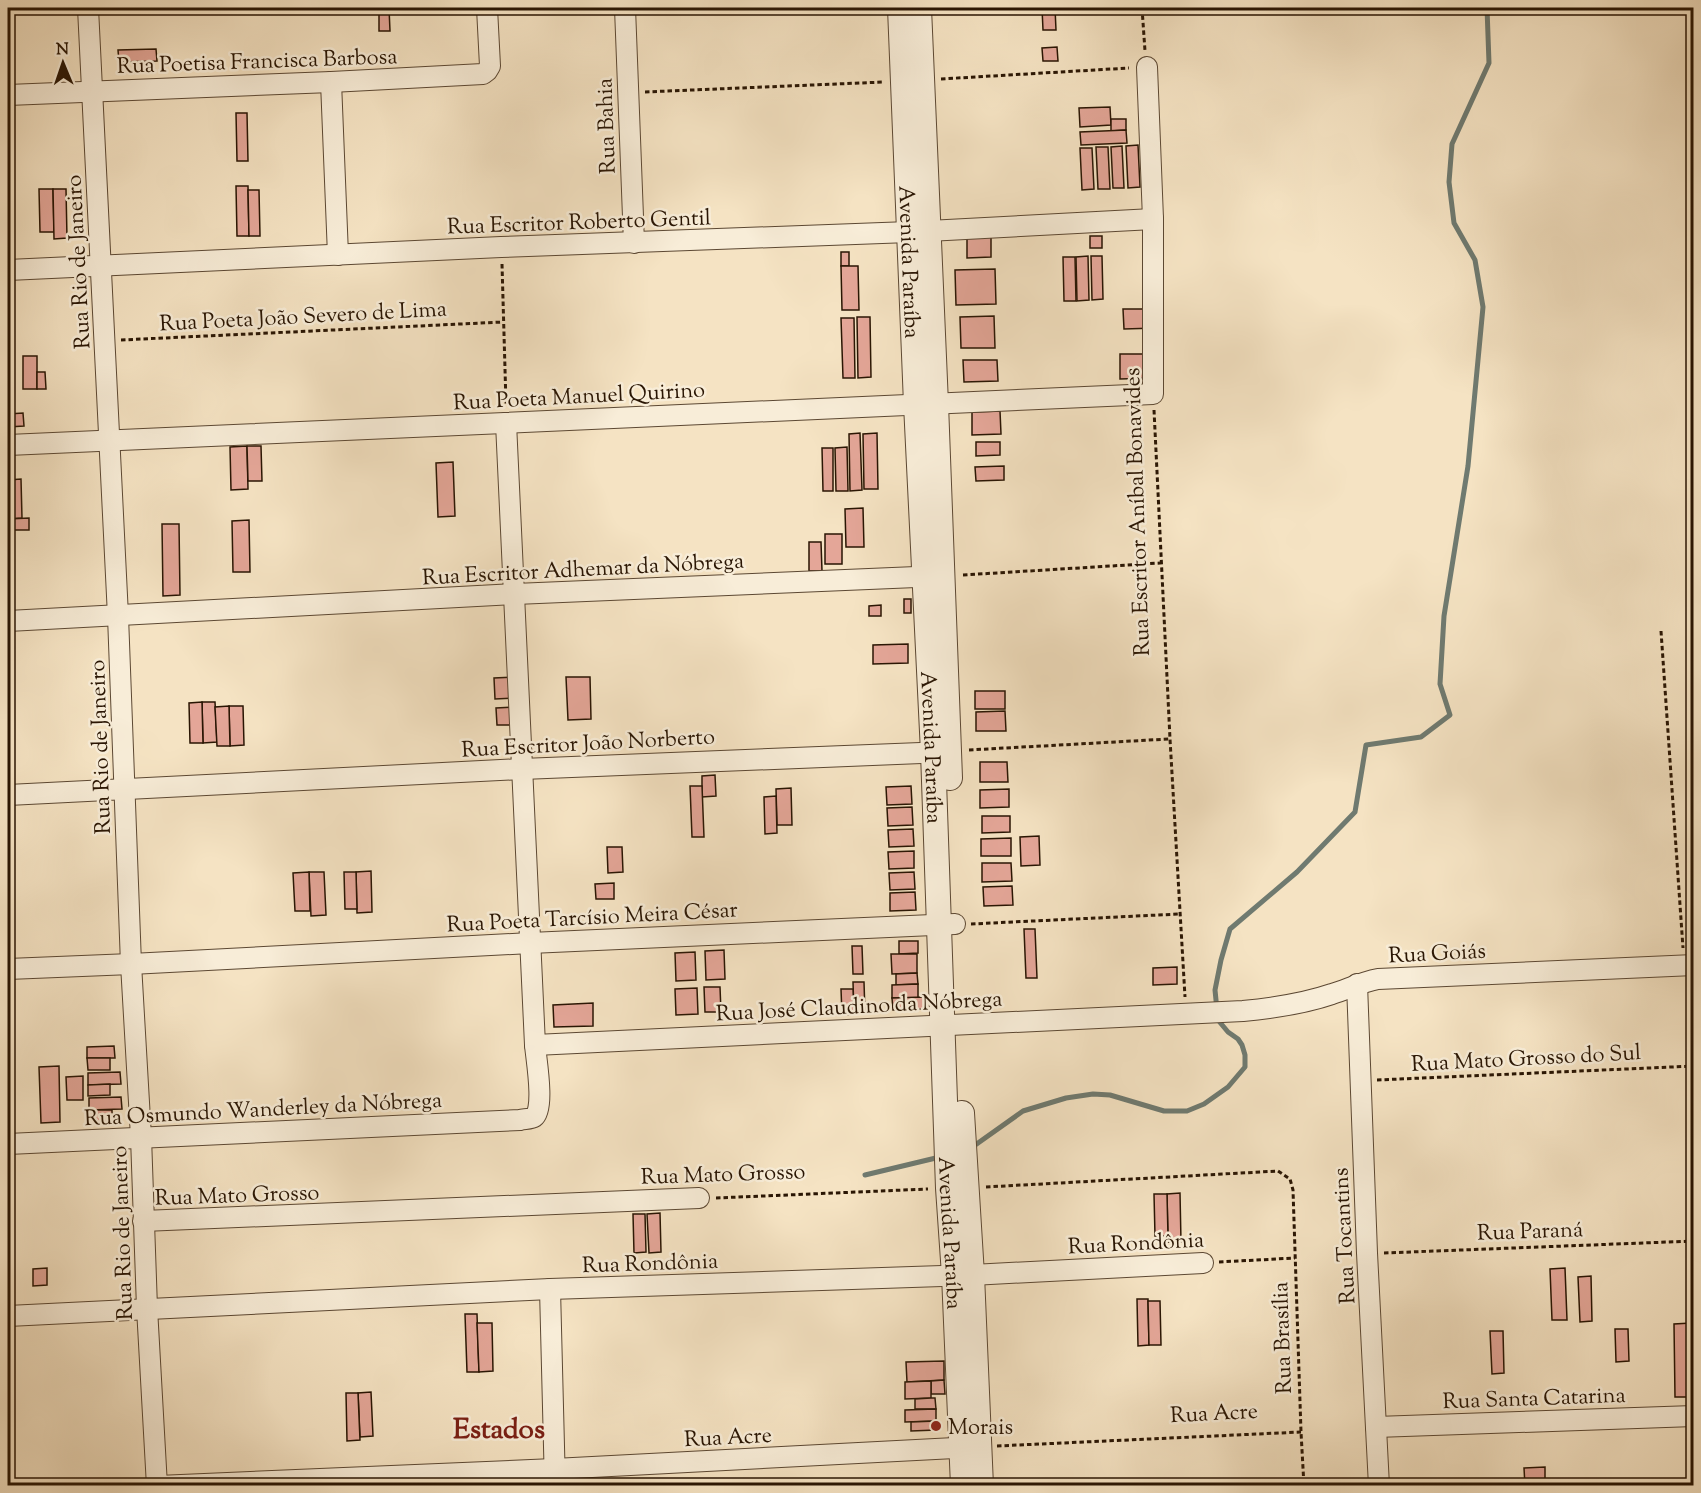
<svg xmlns="http://www.w3.org/2000/svg" width="1701" height="1493" font-family="'Sorts Mill Goudy',serif">
<rect width="100%" height="100%" fill="#f5e3c3"/>
<filter id="stains"><feTurbulence type="fractalNoise" baseFrequency=".00333" numOctaves="4"/><feColorMatrix values="0 0 0 0 .2 0 0 0 0 .09 0 0 0 0 .02 0 0 0 .5 -.17"/></filter>
<radialGradient id="worn" r=".72"><stop offset=".6" stop-color="#630" stop-opacity="0"/><stop offset="1" stop-color="#630" stop-opacity=".3"/></radialGradient>
<g fill="none" stroke-linecap="round" stroke-linejoin="round">
<g stroke="#6f7a70" stroke-width="5">
<path d="M971 1148 1023 1111 1066 1098 1093 1094 1110 1095 1164 1111H1187L1204 1104 1228 1087 1245 1067V1055L1242 1045 1238 1039 1228 1032 1218 1020 1215 990 1221 960 1230 929 1297 872 1355 812 1366 745 1421 737 1450 715 1440 684 1444 616 1468 466 1483 307 1475 260 1454 223 1449 182 1452 144 1489 63 1487 8"/>
<path d="M865 1175 940 1157"/>
</g>
</g>
<g fill="#e4a698" stroke="#291503" stroke-width="1.5">
<path d="M118 8H156V11L118 12Z"/>
<path d="M379 8H389L390 31H379Z"/>
<path d="M1042 8H1055L1056 30H1043Z"/>
<path d="M1057 47 1058 61H1043L1042 48Z"/>
<path d="M156 49 157 61 119 62 118 50Z"/>
<path d="M1110 107 1111 125 1080 127 1079 108Z"/>
<path d="M236 113H247L248 161H237Z"/>
<path d="M1111 119H1126V130L1111 131Z"/>
<path d="M1126 130 1127 143 1081 145 1080 132Z"/>
<path d="M1138 145 1140 187 1128 188 1126 146Z"/>
<path d="M1122 146 1124 188H1113L1111 147Z"/>
<path d="M1096 147H1108L1110 189H1098Z"/>
<path d="M1080 148H1092L1094 189 1082 190Z"/>
<path d="M236 186H248L249 236H237Z"/>
<path d="M39 189H53L54 232H40Z"/>
<path d="M53 189H66L67 238 54 239Z"/>
<path d="M248 190H259L260 236H249Z"/>
<rect x="1090" y="236" width="12" height="12"/>
<path d="M967 237H991V257L967 258Z"/>
<rect x="841" y="252" width="8" height="14"/>
<path d="M1088 256 1089 300 1077 301 1076 257Z"/>
<path d="M1091 256H1102L1103 299 1092 300Z"/>
<path d="M1063 257H1075L1076 301H1064Z"/>
<path d="M841 266H858L859 310H842Z"/>
<path d="M995 269 996 304 956 305 955 270Z"/>
<path d="M1123 309H1156V328L1124 329Z"/>
<path d="M994 316 995 348H961L960 317Z"/>
<path d="M857 317H870L871 377 858 378Z"/>
<path d="M841 318H854L855 378H843Z"/>
<path d="M1120 354H1152V378L1120 379Z"/>
<rect x="23" y="356" width="14" height="33"/>
<path d="M963 360H997L998 381 964 382Z"/>
<path d="M37 372H45L46 389H37Z"/>
<path d="M1000 411 1001 434 972 435V412Z"/>
<path d="M23 413 24 426 8 427V414Z"/>
<path d="M860 433 862 490 850 491 849 434Z"/>
<path d="M877 433 878 489H864L863 434Z"/>
<path d="M976 442H1000V455L976 456Z"/>
<path d="M247 446 248 489 231 490 230 447Z"/>
<path d="M247 446H261L262 481H248Z"/>
<path d="M847 447 848 491H836L835 448Z"/>
<path d="M822 448H833V491H823Z"/>
<path d="M453 462 455 516 438 517 436 463Z"/>
<path d="M1004 466V480L976 481 975 467Z"/>
<path d="M21 479 22 518 8 519V480Z"/>
<path d="M863 508 864 547H846L845 509Z"/>
<path d="M29 518V530H8V519Z"/>
<path d="M249 520 250 572H233L232 521Z"/>
<path d="M162 524H179L180 595 163 596Z"/>
<rect x="825" y="534" width="17" height="30"/>
<path d="M809 542H821L822 571H809Z"/>
<rect x="904" y="599" width="7" height="14"/>
<path d="M881 605V616H869V606Z"/>
<path d="M908 644V663L873 664V645Z"/>
<path d="M517 677 518 698 495 699 494 678Z"/>
<path d="M566 677H590L591 719 568 720Z"/>
<rect x="975" y="691" width="30" height="18"/>
<path d="M202 702H215L217 742 203 743Z"/>
<path d="M202 702 203 743H190L189 703Z"/>
<path d="M229 706H243L244 745 230 746Z"/>
<path d="M229 706 230 746H217L215 707Z"/>
<path d="M518 707 519 725H497L496 708Z"/>
<path d="M1005 711 1006 731H976V712Z"/>
<path d="M980 762H1007L1008 782H980Z"/>
<path d="M715 775 716 796 702 797V776Z"/>
<path d="M690 786H702L704 837H692Z"/>
<path d="M911 786 912 804 887 805 886 787Z"/>
<path d="M791 788 792 825H777L776 789Z"/>
<path d="M1009 789V807L980 808V790Z"/>
<path d="M776 796 777 833 765 834 764 797Z"/>
<path d="M912 807 913 825 888 826 887 808Z"/>
<path d="M982 816H1010V832L982 833Z"/>
<path d="M913 829 914 846 889 847 888 830Z"/>
<path d="M1039 836 1040 865 1021 866 1020 837Z"/>
<path d="M1011 838V856H981V839Z"/>
<path d="M607 847H622L623 872 608 873Z"/>
<path d="M914 851V868L889 869 888 852Z"/>
<path d="M982 863H1011L1012 881 982 882Z"/>
<path d="M371 871 372 912 357 913 356 872Z"/>
<path d="M309 872H324L326 915 311 916Z"/>
<path d="M309 872 310 911H295L293 873Z"/>
<path d="M344 872H356L357 909H345Z"/>
<path d="M914 872 915 889 890 890 889 873Z"/>
<path d="M614 883V899H596L595 884Z"/>
<path d="M1012 886 1013 905 984 906 983 887Z"/>
<path d="M915 892 916 910 890 911V893Z"/>
<path d="M1024 929H1035L1037 978H1026Z"/>
<path d="M899 941H918V953L899 954Z"/>
<path d="M852 946H862L863 974H853Z"/>
<path d="M724 950 725 979 706 980 705 951Z"/>
<path d="M695 952 696 980 676 981 675 953Z"/>
<path d="M891 954H917V973L892 974Z"/>
<path d="M1177 967V984L1153 985V968Z"/>
<path d="M917 973 918 984 896 985V974Z"/>
<path d="M853 982H864L865 1014H854Z"/>
<path d="M918 984V998H892V985Z"/>
<path d="M704 987H720L721 1012H705Z"/>
<path d="M697 988 698 1014 676 1015 675 989Z"/>
<path d="M841 989H853L854 1014 842 1015Z"/>
<path d="M924 997 925 1009 893 1010 892 998Z"/>
<path d="M593 1003V1026L554 1027 553 1005Z"/>
<path d="M114 1046 115 1058H87V1047Z"/>
<path d="M87 1058H110V1070H88Z"/>
<path d="M59 1066 60 1122 41 1123 39 1067Z"/>
<path d="M120 1072 121 1084 88 1085V1073Z"/>
<path d="M83 1076V1100H67L66 1077Z"/>
<path d="M110 1084V1095L88 1096V1085Z"/>
<path d="M121 1097 122 1109 89 1110V1098Z"/>
<path d="M8 1101H11L12 1123H8Z"/>
<path d="M89 1110H112V1122L90 1123Z"/>
<path d="M1180 1193 1181 1242H1168L1167 1194Z"/>
<path d="M1154 1194H1167L1168 1236H1155Z"/>
<path d="M660 1213 661 1252 649 1253 647 1214Z"/>
<path d="M633 1214H645L646 1252 634 1253Z"/>
<path d="M47 1268V1285L33 1286V1269Z"/>
<path d="M1565 1268 1567 1320H1552L1550 1269Z"/>
<path d="M1591 1276 1592 1321 1580 1322 1578 1277Z"/>
<path d="M1137 1299H1148L1149 1345 1138 1346Z"/>
<path d="M1148 1301H1160L1161 1345H1149Z"/>
<path d="M465 1314H477L479 1372H467Z"/>
<path d="M477 1323H492L493 1371 479 1372Z"/>
<path d="M1691 1323H1694V1397H1693Z"/>
<path d="M1691 1323 1693 1397H1675L1674 1324Z"/>
<path d="M1615 1329H1628L1629 1361 1616 1362Z"/>
<path d="M1490 1331H1503L1504 1373 1492 1374Z"/>
<path d="M944 1361V1380L907 1382 906 1362Z"/>
<path d="M944 1380 945 1394H931V1381Z"/>
<path d="M931 1381V1398L905 1399V1382Z"/>
<path d="M371 1392 373 1436 360 1437 358 1393Z"/>
<path d="M346 1393H358L360 1440 347 1441Z"/>
<path d="M931 1398H935L936 1409H915V1399Z"/>
<path d="M936 1409V1421L905 1422V1410Z"/>
<path d="M936 1421V1430L911 1431V1422Z"/>
<path d="M1545 1467V1486H1525L1524 1468Z"/>
</g>
<g fill="none" stroke-linecap="round" stroke-linejoin="round">
<g stroke="#5c4833" stroke-width="22">
<g id="minor">
<path d="M88 8 118 616 131 964 141 1137 147 1308 157 1486"/>
<path d="M625 8 634 243"/>
<path d="M331 82 338 255"/>
<path d="M8 95 331 82 483 74 487 71 490 66 487 8"/>
<path d="M8 270 501 247 909 232 1153 219"/>
<path d="M8 445 1153 394V219L1147 67"/>
<path d="M8 621 515 594 940 576"/>
<path d="M8 795 522 769 946 752"/>
<path d="M8 969 131 964 530 943 955 924"/>
<path d="M1357 984 1367 1253 1379 1486"/>
<path d="M535 1045 1243 1011C1274 1008 1303 1004 1332 994 1348 989 1362 982 1378 979L1694 965"/>
<path d="M8 1144 520 1120C524 1119 531 1119 534 1117 545 1109 536 1058 535 1045L506 423"/>
<path d="M143 1221 699 1198"/>
<path d="M550 1289 555 1486"/>
<path d="M8 1316 550 1289 972 1275 1203 1263"/>
<path d="M1376 1427 1694 1416"/>
<path d="M158 1486 554 1469 974 1447"/>
</g>
</g>
<g stroke="#5c4833" stroke-width="26">
<g id="tertiary">
<path id="s1" d="M900 8 916 404 933 752 948 1188 954 1275 963 1486"/>
<path d="M919 8 936 404 950 778"/>
<path d="M962 1113 972 1275 981 1486"/>
</g>
</g>
<g stroke="#291503" stroke-width="3" stroke-dasharray="4.5 3" stroke-linecap="butt">
<path d="M1142 8 1145 51"/>
<path d="M941 79 1129 68"/>
<path d="M645 92 884 82"/>
<path d="M502 264 506 404"/>
<path d="M121 340 503 322"/>
<path d="M1154 410 1170 739 1185 997"/>
<path d="M963 575 1160 563"/>
<path d="M1661 631 1683 948"/>
<path d="M969 750 1169 739"/>
<path d="M971 924 1179 914"/>
<path d="M1377 1080 1694 1066"/>
<path d="M986 1187 1278 1171 1290 1179 1293 1190 1301 1432 1304 1486"/>
<path d="M716 1198 928 1189"/>
<path d="M1384 1253 1694 1241"/>
<path d="M1219 1262 1295 1258"/>
<path d="M997 1446 1301 1432"/>
</g>
<use href="#minor" stroke="#f8edd8" stroke-width="20"/>
<use href="#tertiary" stroke="#f8edd8" stroke-width="24"/>
</g>
<circle fill="#8f2418" stroke="#f8edd8" stroke-width="2" cx="936" cy="1426" r="6"/>
<g text-anchor="middle" stroke-width="5" stroke-linejoin="round" paint-order="stroke">
<g font-size="22" fill="#291503" stroke="#f8edd8">
<text transform="translate(257 60) rotate(-2)" y="8">Rua Poetisa Francisca Barbosa</text>
<text transform="translate(605 126) rotate(-92)" y="8">Rua Bahia</text>
<text transform="translate(579 221) rotate(-2)" y="8">Rua Escritor Roberto Gentil</text>
<text dy="8" stroke="none"><textPath href="#s1" startOffset="254">Avenida Paraíba</textPath></text>
<text transform="translate(77 262) rotate(-93)" y="8">Rua Rio de Janeiro</text>
<text transform="translate(303 315) rotate(-3)" y="8">Rua Poeta João Severo de Lima</text>
<text transform="translate(579 395) rotate(-3)" y="8">Rua Poeta Manuel Quirino</text>
<text transform="translate(1136 512) rotate(-92)" y="8">Rua Escritor Aníbal Bonavides</text>
<text transform="translate(583 568) rotate(-3)" y="8">Rua Escritor Adhemar da Nóbrega</text>
<text transform="translate(588 742) rotate(-3)" y="8">Rua Escritor João Norberto</text>
<text transform="translate(99 747) rotate(-92)" y="8">Rua Rio de Janeiro</text>
<text dy="8" stroke="none"><textPath href="#s1" startOffset="740">Avenida Paraíba</textPath></text>
<text transform="translate(592 916) rotate(-3)" y="8">Rua Poeta Tarcísio Meira César</text>
<text transform="translate(1437 952) rotate(-3)" y="8">Rua Goiás</text>
<text transform="translate(859 1005) rotate(-3)" y="8">Rua José Claudino da Nóbrega</text>
<text transform="translate(1526 1057) rotate(-3)" y="8">Rua Mato Grosso do Sul</text>
<text transform="translate(263 1108) rotate(-3)" y="8">Rua Osmundo Wanderley da Nóbrega</text>
<text transform="translate(723 1173) rotate(-2)" y="8">Rua Mato Grosso</text>
<text transform="translate(237 1194) rotate(-2)" y="8">Rua Mato Grosso</text>
<text transform="translate(1530 1230) rotate(-2)" y="8">Rua Paraná</text>
<text dy="8" stroke="none"><textPath href="#s1" startOffset="1226">Avenida Paraíba</textPath></text>
<text transform="translate(121 1233) rotate(-92)" y="8">Rua Rio de Janeiro</text>
<text transform="translate(1343 1236) rotate(-93)" y="8">Rua Tocantins</text>
<text transform="translate(1136 1242) rotate(-3)" y="8">Rua Rondônia</text>
<text transform="translate(650 1262) rotate(-2)" y="8">Rua Rondônia</text>
<text transform="translate(1281 1338) rotate(-92)" y="8">Rua Brasília</text>
<text transform="translate(1534 1397) rotate(-2)" y="8">Rua Santa Catarina</text>
<text transform="translate(1214 1412) rotate(-3)" y="8">Rua Acre</text>
<text transform="translate(728 1436) rotate(-3)" y="8">Rua Acre</text>
</g>
<g font-size="22" fill="#291503" stroke="#f8edd8" text-anchor="start">
<text x="948" y="1434">Morais</text>
</g>
<g font-size="28" font-weight="bold" fill="#7a1f14" stroke="#f8edd8">
<text x="499" y="1438">Estados</text>
</g>
</g>
<rect width="1701" height="1493" fill="none" stroke="#f5e3c3" stroke-width="30"/>
<rect x="9" y="9" width="1683" height="1475" fill="none" stroke="#291503" stroke-width="3"/>
<rect x="15" y="15" width="1671" height="1463" fill="none" stroke="#291503" stroke-width="1.5"/>
<g transform="translate(63 63) rotate(358)" stroke="#f8edd8" stroke-width="4.5" paint-order="stroke">
<path d="M0-4.5L10 22L0 15L-10 22Z" fill="#291503"/>
<text y="-9" font-size="16" font-weight="bold" text-anchor="middle" fill="#291503">N</text>
</g>
<rect width="100%" height="100%" filter="url(#stains)"/>
<rect width="100%" height="100%" fill="url(#worn)"/>
</svg>
